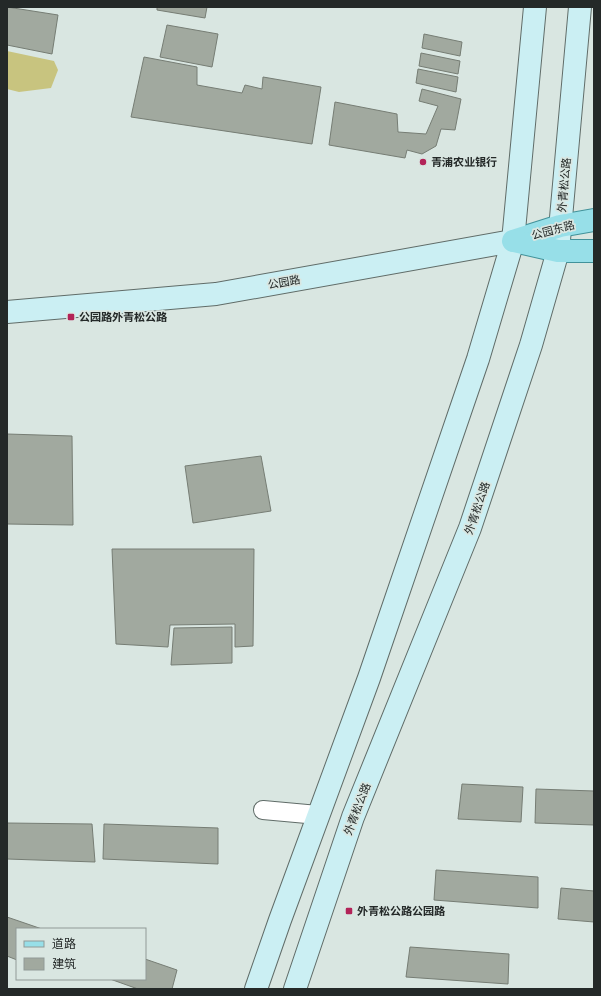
<svg xmlns="http://www.w3.org/2000/svg" width="601" height="996" font-family="Signika,'Noto Sans SC',sans-serif">
<rect width="100%" height="100%" fill="#d9e6e1"/>
<path fill="#c8c47f" d="M7 51 54 61 58 70 51 88 19 92 7 89Z"/>
<g fill="#a1a99f" stroke="#767d74">
<path d="M7 7 58 15 52 54 7 45Z"/>
<path d="M157 7H207L205 18 157 10Z"/>
<path d="M167 25 218 34 212 67 160 57Z"/>
<path d="M424 34 462 42 460 56 422 48Z"/>
<path d="M421 53 460 61 458 74 419 66Z"/>
<path d="M144 57 197 67V85L242 93 245 85 262 89 263 77 321 87 312 144 131 117Z"/>
<path d="M418 69 458 77 456 92 416 83Z"/>
<path d="M422 89 461 99 455 130 441 129 436 146 422 154 407 150 405 158 329 145 335 102 397 114 398 132 426 134 438 106 419 101Z"/>
<path d="M7 434 72 436 73 525 7 524Z"/>
<path d="M261 456 271 511 193 523 185 466Z"/>
<path d="M112 549H254L253 646 235 647V624L170 625 168 647 116 644Z"/>
<path d="M232 627V663L171 665 174 628Z"/>
<path d="M462 784 523 787 521 822 458 819Z"/>
<path d="M536 789 594 791V825L535 823Z"/>
<path d="M7 823 92 824 95 862 7 859Z"/>
<path d="M104 824 218 828V864L103 859Z"/>
<path d="M436 870 538 877V908L434 900Z"/>
<path d="M561 888 594 891V922L558 919Z"/>
<path d="M7 917 42 929H17V960L7 956Z"/>
<path d="M410 947 509 954 508 984 406 977Z"/>
<path d="M145 959 177 970 172 989H138L110 979H145Z"/>
</g>
<g fill="none" stroke-linecap="round" stroke-linejoin="round">
<g stroke="#606c68" stroke-width="20">
<path id="street" d="M263 810 318 815"/>
</g>
<g stroke="#606c68" stroke-width="24">
<g id="secondary">
<path d="M7 312 216 294 513 241"/>
<path d="M256 989 280 920 369 678 478 359 513 241 535 7"/>
<path d="M295 989 353 817 470 528 531 345 558 251 580 7"/>
</g>
</g>
<g stroke="#42929a" stroke-width="24">
<g id="primary">
<path d="M513 241 560 226 594 220"/>
<path d="M514 241 558 251H594"/>
</g>
</g>
<use href="#street" stroke="#fff" stroke-width="18"/>
<use href="#secondary" stroke="#cbeff3" stroke-width="22"/>
<use href="#primary" stroke="#97dfe8" stroke-width="22"/>
</g>
<g fill="#b22358" stroke="#d9e6e1" stroke-width="1.5">
<circle cx="423" cy="162" r="4"/>
<rect x="67" y="313" width="8" height="8" rx="2"/>
<rect x="345" y="907" width="8" height="8" rx="2"/>
</g>
<g text-anchor="middle" stroke-width="3.5" stroke-linejoin="round" paint-order="stroke">
<g font-size="11" font-weight="bold" fill="#242928" stroke="#d9e6e1" text-anchor="start">
<text x="431" y="166">青浦农业银行</text>
<text x="79" y="321">公园路外青松公路</text>
<text x="357" y="915">外青松公路公园路</text>
</g>
<g font-size="11" fill="#242928" stroke="#d9e6e1">
<text transform="translate(564 185) rotate(-85)" y="4">外青松公路</text>
<text transform="translate(553 230) rotate(-15)" y="4">公园东路</text>
<text transform="translate(284 282) rotate(-10)" y="4">公园路</text>
<text transform="translate(477 508) rotate(-71)" y="4">外青松公路</text>
<text transform="translate(357 809) rotate(-69)" y="4">外青松公路</text>
</g>
</g>
<rect width="601" height="996" fill="none" stroke="#242928" stroke-width="16"/>
<rect x="16" y="928" width="130" height="52" fill="#d9e6e1" stroke="#919a97"/>
<rect x="24" y="941" width="20" height="6" fill="#97dfe8" stroke="#919a97"/>
<text x="52" y="948" font-size="12" fill="#242928">道路</text>
<rect x="24" y="958" width="20" height="12" fill="#a1a99f" stroke="#919a97"/>
<text x="52" y="968" font-size="12" fill="#242928">建筑</text>
</svg>
